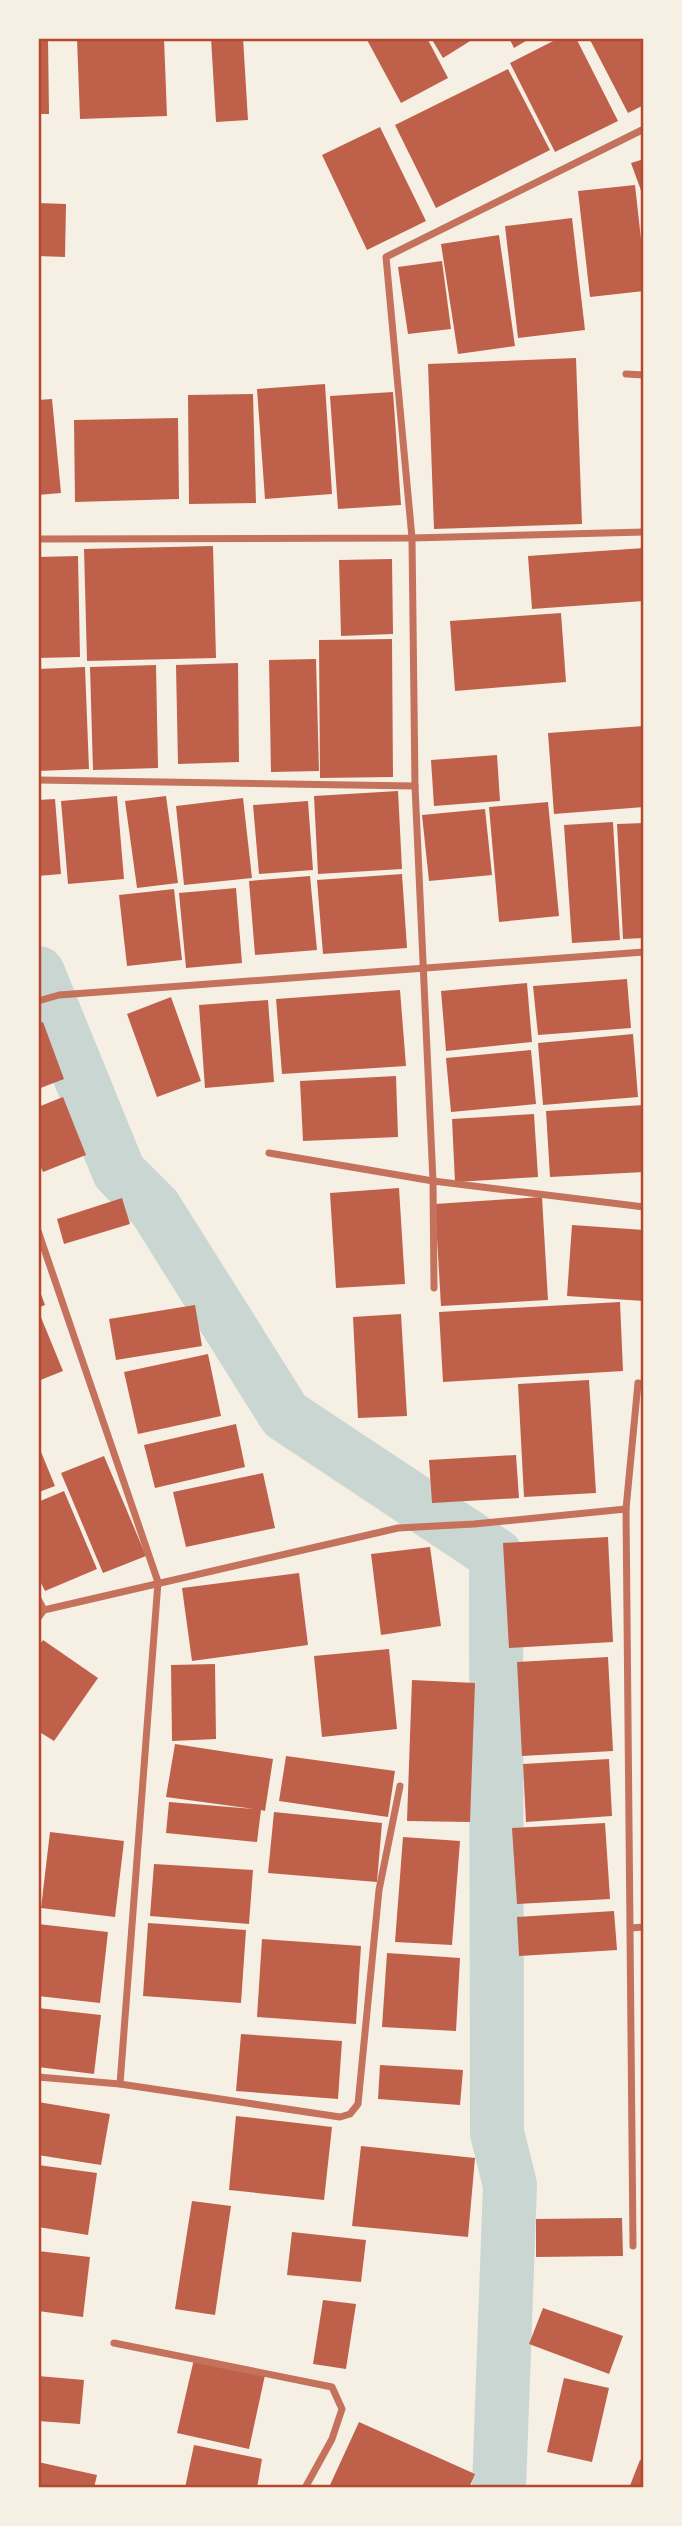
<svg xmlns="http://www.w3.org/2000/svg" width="682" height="2526" font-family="'Crimson Pro',serif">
<rect width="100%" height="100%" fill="#f6efe4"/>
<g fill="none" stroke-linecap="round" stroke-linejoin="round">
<path stroke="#c9d6d2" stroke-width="54" d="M38 973 119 1172 155 1208 285 1415 496 1555 497 2133 510 2185 499 2488"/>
</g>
<g fill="#bf614a">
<path d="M38 38H48L49 114H38Z"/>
<path d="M77 38H164L167 116 80 119Z"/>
<path d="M211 38H243L248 120 216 122Z"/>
<path d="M366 38H427L448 78 401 103Z"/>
<path d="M431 38H475L443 58Z"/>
<path d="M509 38H531L514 48Z"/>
<path d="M559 38H576L618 121 555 152 510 63Z"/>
<path d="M589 38H644V105L628 113Z"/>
<path d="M508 69 550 150 436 208 395 125Z"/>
<path d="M380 127 426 221 367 250 322 155Z"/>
<path d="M644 159V196H643L631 163Z"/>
<path d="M635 185 644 266V291L590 297 578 191Z"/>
<path d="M38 203 66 204 65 257 38 256Z"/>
<path d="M572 218 585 330 518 338 505 226Z"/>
<path d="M499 235 515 346 458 354 441 244Z"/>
<path d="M442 261 451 329 408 334 398 267Z"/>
<path d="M576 358 582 524 434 529 428 364Z"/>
<path d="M325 384 332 494 265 499 257 389Z"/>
<path d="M393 392 401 505 338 509 330 396Z"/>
<path d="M253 394 256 503 189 504 188 395Z"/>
<path d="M52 399 61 493 38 495V400Z"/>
<path d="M178 418 179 499 75 502 74 420Z"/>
<path d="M213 546 216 658 87 661 84 549Z"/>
<path d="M644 548V601L532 609 528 556Z"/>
<path d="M78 556 80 657 38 658V557Z"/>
<path d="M392 559 393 634 341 636 339 560Z"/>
<path d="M561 613 566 682 455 691 450 621Z"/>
<path d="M392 639 393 777 320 778 319 640Z"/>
<path d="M316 659 319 771 271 772 269 660Z"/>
<path d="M238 663 239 762 178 764 176 665Z"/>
<path d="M156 665 158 768 93 770 90 667Z"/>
<path d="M85 667 89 769 38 771V669Z"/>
<path d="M644 726V807L554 814 548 733Z"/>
<path d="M497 755 500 801 434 806 431 760Z"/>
<path d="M398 791 402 869 318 874 314 796Z"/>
<path d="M117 796 124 879 68 884 61 801Z"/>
<path d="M166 796 178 883 137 888 125 801Z"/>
<path d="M243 798 252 878 184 885 176 806Z"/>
<path d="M55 799 61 874 38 876V800Z"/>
<path d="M308 801 313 870 259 874 253 805Z"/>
<path d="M548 802 559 916 499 922 489 807Z"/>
<path d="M485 809 492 875 429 881 422 815Z"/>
<path d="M613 822 620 940 572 943 564 825Z"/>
<path d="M644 823V938L623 939 617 824Z"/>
<path d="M402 874 407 948 323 954 317 880Z"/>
<path d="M310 876 317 950 255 955 249 881Z"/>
<path d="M236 888 242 963 186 968 179 893Z"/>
<path d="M174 889 182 960 127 966 119 895Z"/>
<path d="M627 979 631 1028 538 1035 533 986Z"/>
<path d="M527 983 532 1042 446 1051 441 991Z"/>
<path d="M400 990 406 1066 282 1074 276 999Z"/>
<path d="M171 997 201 1081 157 1097 127 1014Z"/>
<path d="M268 1000 274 1082 205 1088 199 1005Z"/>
<path d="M43 1022 64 1079 38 1089V1023Z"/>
<path d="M633 1034 638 1097 543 1105 538 1043Z"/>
<path d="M531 1050 536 1104 451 1112 446 1058Z"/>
<path d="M396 1076 398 1137 303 1141 300 1081Z"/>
<path d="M63 1097 86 1155 43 1172 38 1161V1107Z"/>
<path d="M644 1105V1172L550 1177 546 1111Z"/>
<path d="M534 1114 538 1177 455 1182 452 1119Z"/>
<path d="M399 1188 405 1284 336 1288 330 1193Z"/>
<path d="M542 1197 548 1300 441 1306 435 1204Z"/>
<path d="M122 1198 130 1224 64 1244 57 1219Z"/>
<path d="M572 1225 644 1230V1301L567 1296Z"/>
<path d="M38 1286 45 1305 38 1308Z"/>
<path d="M620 1302 623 1371 443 1382 439 1312Z"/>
<path d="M195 1305 202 1346 116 1360 109 1319Z"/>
<path d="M38 1310 63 1371 38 1381Z"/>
<path d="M401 1314 407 1416 358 1418 353 1317Z"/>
<path d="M208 1354 221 1416 138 1434 124 1372Z"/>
<path d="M589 1380 596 1493 524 1497 518 1384Z"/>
<path d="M236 1424 245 1467 155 1488 144 1445Z"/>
<path d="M39 1447 55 1486 39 1492Z"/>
<path d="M516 1455 519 1498 432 1503 429 1460Z"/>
<path d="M104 1456 146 1556 103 1573 61 1473Z"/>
<path d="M263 1473 275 1528 186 1547 173 1492Z"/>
<path d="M64 1491 97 1569 45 1591 38 1577V1502Z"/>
<path d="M608 1537 613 1642 509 1648 503 1543Z"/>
<path d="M430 1547 441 1626 381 1635 371 1554Z"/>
<path d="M299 1573 308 1645 192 1661 182 1588Z"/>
<path d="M43 1640 98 1678 54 1741 38 1731V1647Z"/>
<path d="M389 1649 397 1729 322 1737 314 1656Z"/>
<path d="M608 1657 613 1751 522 1756 517 1662Z"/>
<path d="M215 1664 216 1739 172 1741 171 1665Z"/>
<path d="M412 1680 475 1683 470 1822 407 1821Z"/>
<path d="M175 1744 273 1759 265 1811 261 1810 257 1842 166 1833 169 1802 254 1809 166 1797Z"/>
<path d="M286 1756 395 1771 388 1817 279 1801Z"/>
<path d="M609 1759 612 1816 526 1822 523 1764Z"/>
<path d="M274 1812 382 1823 377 1882 268 1873Z"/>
<path d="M605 1823 610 1899 517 1904 512 1828Z"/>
<path d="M50 1832 124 1841 115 1917 41 1908Z"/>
<path d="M403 1837 460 1841 452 1945 395 1942Z"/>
<path d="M154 1864 253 1870 249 1924 150 1916Z"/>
<path d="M614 1911 617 1950 519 1956 517 1917Z"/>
<path d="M148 1923 246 1930 241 2003 143 1996Z"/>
<path d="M38 1924 108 1932 100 2003 38 1996Z"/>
<path d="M262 1939 361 1946 356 2024 257 2017Z"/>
<path d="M387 1953 460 1958 456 2031 382 2027Z"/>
<path d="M38 2008 101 2015 94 2074 38 2067Z"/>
<path d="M241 2034 342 2041 338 2099 236 2091Z"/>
<path d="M380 2065 463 2070 460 2105 378 2099Z"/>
<path d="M38 2102 110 2114 101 2165 38 2155Z"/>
<path d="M236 2116 332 2127 324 2200 229 2190Z"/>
<path d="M361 2146 475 2158 468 2237 352 2226Z"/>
<path d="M38 2165 97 2173 88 2235 38 2227Z"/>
<path d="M192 2201 231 2206 215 2315 175 2309Z"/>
<path d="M622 2218 623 2256 536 2257V2219Z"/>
<path d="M292 2232 366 2240 361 2282 287 2275Z"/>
<path d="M38 2251 90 2257 83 2317 38 2311Z"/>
<path d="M323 2300 356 2304 346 2369 313 2364Z"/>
<path d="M543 2308 623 2336 609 2374 529 2344Z"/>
<path d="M194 2359 265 2375 249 2449 177 2433Z"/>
<path d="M38 2376 84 2380 80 2424 38 2421Z"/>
<path d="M564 2378 609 2388 592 2462 547 2452Z"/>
<path d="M359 2422 475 2474 469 2488H335L330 2485Z"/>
<path d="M194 2445 262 2459 257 2488H185Z"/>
<path d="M640 2460 644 2461V2488H629Z"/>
<path d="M38 2462 97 2475 94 2488H38Z"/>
</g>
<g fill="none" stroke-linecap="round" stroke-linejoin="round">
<g stroke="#c5725c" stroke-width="7">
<path d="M626 374 644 375"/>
<path d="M38 539 412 538 644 532"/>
<path d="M38 780 415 786"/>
<path d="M38 1001 59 995 644 952"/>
<path d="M269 1153 433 1181 644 1207"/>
<path d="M38 1231 158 1582 120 2084"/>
<path d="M434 1288 433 1181 415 786 412 538 386 257 644 129"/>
<path d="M38 1599 44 1610"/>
<path d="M38 1618 44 1610 398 1528 474 1524 626 1509"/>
<path d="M631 1928 644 1927"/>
<path d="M38 2077 120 2084 340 2117 350 2114 358 2104 379 1890 400 1786"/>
<path d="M633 2246 626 1509 638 1383 644 1384"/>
<path d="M114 2343 332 2387 342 2409 332 2439 305 2488"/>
</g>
</g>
<rect width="682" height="2526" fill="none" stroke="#f6efe4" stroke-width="80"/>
<rect x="40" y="40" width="602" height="2446" fill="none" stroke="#b5482f" stroke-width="2.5"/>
</svg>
